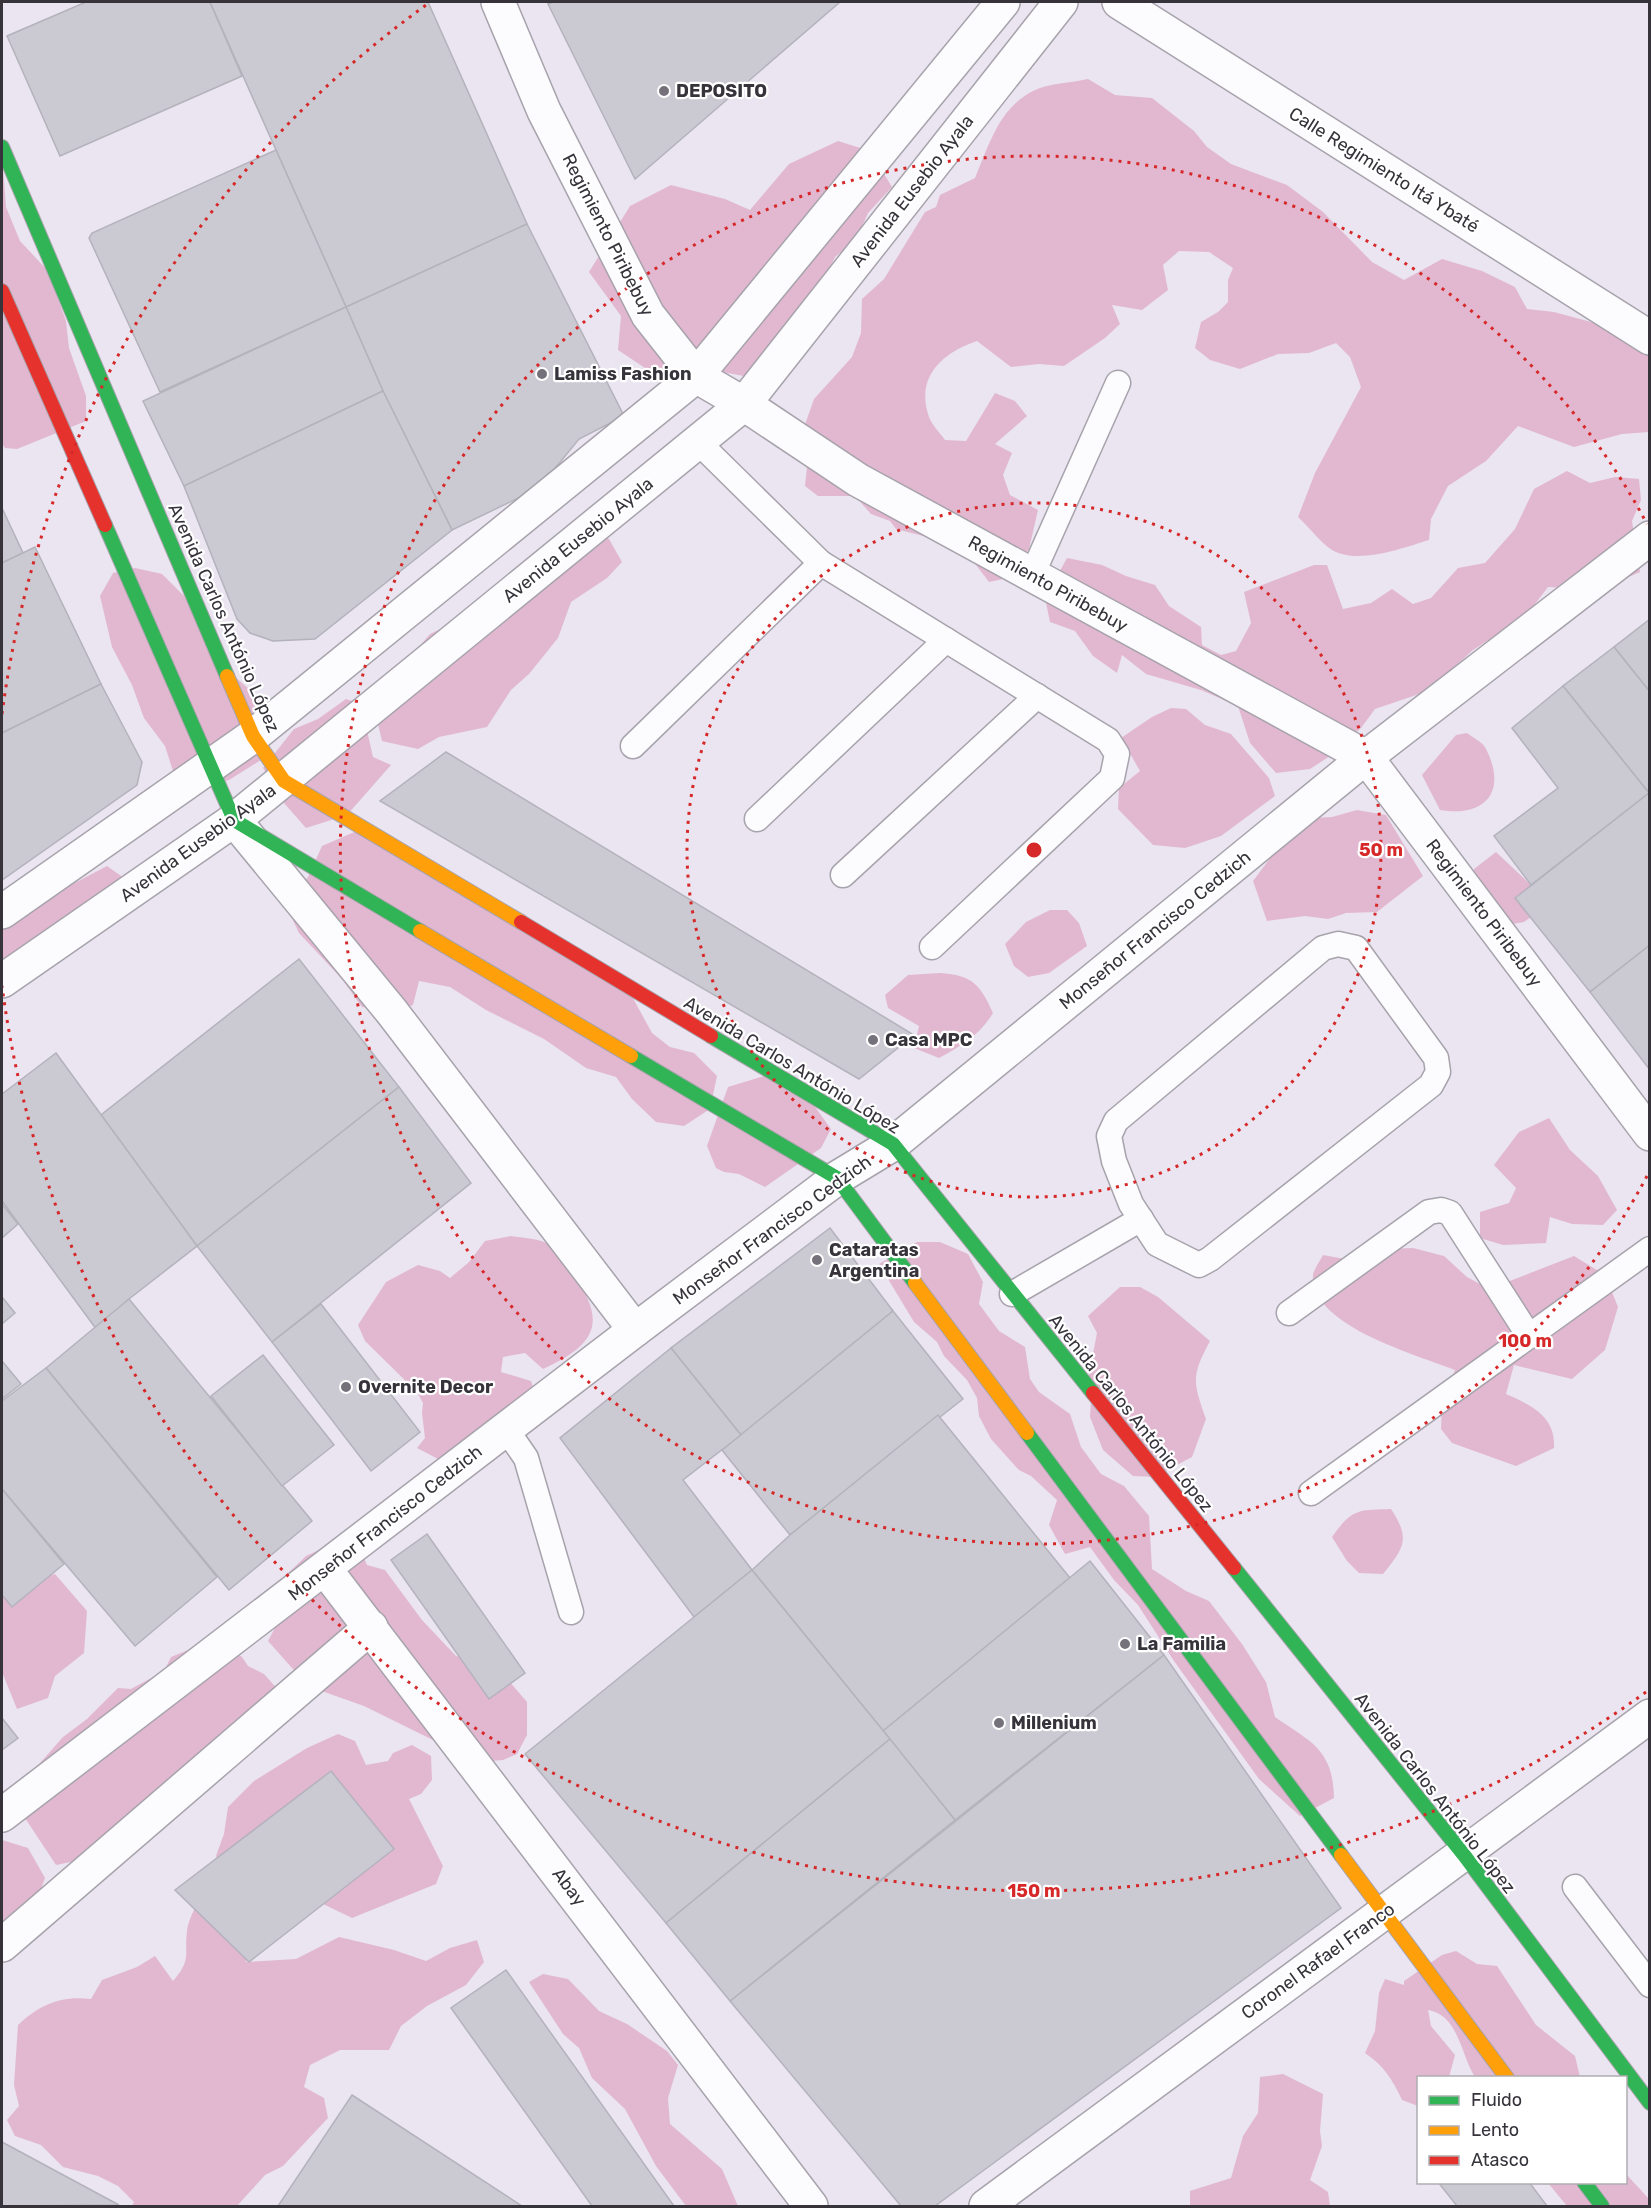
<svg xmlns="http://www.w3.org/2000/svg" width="1651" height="2208" font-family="Rubik,sans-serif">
<rect width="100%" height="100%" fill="#eae5f0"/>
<g fill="#e2b8d0">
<path d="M1088 79 1115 95 1152 98 1194 131 1207 147 1231 164 1287 185 1323 212 1372 262 1404 280 1442 259 1482 271 1515 287 1527 309 1554 312 1647 337 1649 341V432L1622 434 1574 447 1518 426 1486 461 1448 486 1431 519 1429 540C1403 548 1358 565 1332 550 1320 542 1309 527 1298 517L1315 473 1361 387 1350 357 1336 343 1309 353 1278 354 1240 369 1210 360 1195 348 1201 322 1218 312 1228 302V280L1233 268 1209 252 1179 251 1163 265 1168 290 1142 310 1112 305 1120 324 1105 338 1064 366 1039 364 1011 367 977 341C942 353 915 377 929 417 932 425 940 433 945 440L966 441 995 393 1015 401 1027 416 995 444 1012 453 1003 475 1010 495 1038 510 1029 549 1008 578 989 582 970 557 939 540 896 529 890 521 871 514 855 496H818L805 486 807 467 796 450 814 399 852 357 861 333 862 299 884 279 925 212 936 207 940 195 975 178C989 145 999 108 1033 91 1049 83 1071 83 1088 79Z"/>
<path d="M838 141 870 151 892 187 868 213 856 240 835 257 823 282 801 356 744 376 700 368 662 373 648 370 618 350 621 316 589 272 630 206 671 185 725 199 750 210 789 164Z"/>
<path d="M2 154 6 207 20 241 48 271 66 321 69 348 86 396V421L17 449 5 448 2 444Z"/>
<path d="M1567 471 1590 483 1615 477 1639 479 1641 500 1632 521 1640 572 1599 590 1548 587 1526 616 1473 650 1428 691 1375 709 1361 728 1330 756 1310 769 1276 773 1250 743 1238 706 1201 690 1146 674 1122 655 1117 673 1093 656 1075 631 1050 622 1045 598 1067 558 1102 565 1126 576 1155 585 1169 606 1201 627 1202 645 1221 655 1236 651 1251 623 1244 592 1314 565H1327L1343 609 1371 603 1392 589 1413 604 1431 598 1458 568 1485 563 1515 529 1534 489Z"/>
<path d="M587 526 609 539 622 562 607 578 571 602 558 638 529 674 511 690 487 727 439 737 418 749 382 741 371 695 391 680 430 634 457 621 478 599 506 576Z"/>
<path d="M135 568 162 574 184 596 224 667 267 705 261 760 229 780 198 786 173 771 165 746 144 718 132 685 112 647 100 596 113 573Z"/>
<path d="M346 699 361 704 373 757 391 765 347 815 306 828 284 803 263 768 294 729 318 719Z"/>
<path d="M1171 708 1186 709 1205 725 1231 734 1269 778 1275 796 1221 836 1185 848 1153 845 1118 809 1119 788 1140 771 1121 738 1152 717Z"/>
<path d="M1467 733C1472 737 1482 742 1485 747 1508 790 1487 818 1440 810L1422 775 1456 735Z"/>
<path d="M1357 810 1386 815 1423 876 1377 912 1346 913 1328 919 1305 916 1267 921 1253 881 1271 857 1312 818 1332 817Z"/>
<path d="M359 830 629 991 652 1033 670 1047 694 1053 717 1076 710 1109 684 1126 656 1122 632 1099 616 1077 586 1068 544 1039 486 1010 450 987 419 981 413 1005 392 1012 362 1007 342 979 299 933 286 906 308 877 322 846Z"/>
<path d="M1496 852 1531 885 1541 910 1524 922 1495 927 1479 906 1474 869Z"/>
<path d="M107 866 141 890 2 982V929L29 907Z"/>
<path d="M1050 910H1067L1079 923 1087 946 1049 973 1028 977 1014 966 1005 944 1026 922Z"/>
<path d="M940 973C973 975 980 985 993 1013 980 1035 961 1046 939 1058L914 1048 919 1026 888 1008 885 995 908 975Z"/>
<path d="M767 1075 813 1104 831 1129 821 1148 765 1187 739 1174 724 1172 716 1168 707 1146 728 1087Z"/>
<path d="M1549 1118 1570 1150 1598 1176 1617 1210 1603 1225 1572 1224 1550 1217 1546 1243 1503 1245 1480 1238V1212L1509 1203 1516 1188 1494 1165 1519 1132Z"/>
<path d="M511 1236C522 1238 541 1238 551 1246 559 1253 566 1267 573 1275 609 1323 594 1346 543 1369L525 1353 503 1357 501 1372 531 1381 544 1419 442 1461 417 1448 425 1438 422 1413 423 1403 417 1392 365 1341 358 1325 386 1282 418 1265 440 1271 450 1278 469 1262 485 1241Z"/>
<path d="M917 1242H940L968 1254 983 1282 979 1304 999 1331 1025 1347 1030 1379 1039 1392 1070 1414 1081 1447 1101 1474 1124 1486 1149 1516 1152 1569 1186 1591 1209 1601 1242 1644 1266 1682 1275 1717C1311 1742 1333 1749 1334 1798L1300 1816 1259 1779 1174 1661 1138 1605 1114 1580 1090 1547 1065 1554 1049 1525 1057 1500 1031 1476 1019 1470 991 1439 979 1416 977 1398 967 1380 944 1356 937 1342 914 1322 879 1264Z"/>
<path d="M1413 1248 1444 1256 1467 1277 1489 1289 1574 1256 1605 1275 1618 1307 1605 1350 1572 1379 1514 1365 1506 1394C1531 1405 1556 1416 1554 1448L1516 1466 1452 1443 1441 1429 1442 1404 1455 1370C1417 1355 1310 1326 1313 1275 1314 1269 1320 1261 1323 1255L1356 1261 1385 1249Z"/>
<path d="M1120 1287H1140L1158 1297 1210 1341C1191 1376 1193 1382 1206 1419L1192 1457 1154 1477 1133 1476 1103 1450 1090 1417 1091 1400 1087 1385 1097 1333 1088 1316Z"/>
<path d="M1391 1509C1411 1539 1404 1548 1383 1574L1359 1573 1347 1561 1332 1537C1352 1509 1357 1510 1391 1509Z"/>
<path d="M332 1544 362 1554 367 1565 385 1570 422 1620 456 1656 482 1662 508 1680 527 1702V1735L517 1754 503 1760 454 1764 437 1742 364 1706 316 1689 292 1668 268 1641 277 1624 276 1585 306 1556Z"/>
<path d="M55 1574 87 1611 84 1653 55 1676 48 1698 17 1709 2 1672V1591Z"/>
<path d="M215 1639 242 1657 248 1666 264 1674 281 1693 81 1860 56 1865 25 1818 10 1788 33 1771 63 1737 87 1719 118 1688 131 1689 164 1671 171 1657Z"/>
<path d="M338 1734 355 1741 366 1765 388 1761 393 1753 412 1745 431 1756 432 1780 421 1794 409 1799 443 1866 436 1884 352 1918 321 1903 229 1882 216 1856 224 1834 228 1807 254 1781 307 1748Z"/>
<path d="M2 1840 28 1848 45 1878 36 1902 2 1928Z"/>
<path d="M199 1899 251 1940 246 1962 296 1959 339 1937 394 1950 426 1961 450 1948 477 1940 484 1962 466 1985 427 2006 401 2026 389 2050H340L310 2065 304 2087 324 2098 328 2118 283 2166 265 2175 237 2206H132L134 2202 118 2186 98 2176 63 2167 41 2145 15 2136 7 2120 19 2106 14 2085 18 2025C39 2005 61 1995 91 1999L102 1980 137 1967 155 1956 173 1981C192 1959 184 1956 187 1931 188 1921 195 1908 199 1899Z"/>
<path d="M1456 1951 1477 1964 1497 1966 1536 2025 1575 2056 1580 2077H1475C1461 2056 1459 2015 1428 2010L1431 2026 1455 2055 1449 2077 1418 2078V2106L1402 2100C1393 2080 1383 2065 1365 2053L1375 2031 1379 1993 1385 1979 1404 1985V1981L1442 1955Z"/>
<path d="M543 1974 568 1979 599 2011 627 2024 667 2051 678 2065 668 2098 670 2124 722 2169 738 2206H686L656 2166 625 2109 592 2078 579 2048 563 2034 529 1982Z"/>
<path d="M1283 2074 1323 2094 1320 2131 1322 2146 1310 2180 1328 2192 1330 2206H1190V2191L1231 2178 1243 2136 1258 2113 1260 2077Z"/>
<path d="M1626 2174 1649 2199V2206H1567L1548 2183 1626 2182Z"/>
</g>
<g fill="#cbc9d2" stroke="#b4b2bb" stroke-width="1.5">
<path d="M86 2H210L242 76 60 156 7 36Z"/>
<path d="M210 2H428L527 224 346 307Z"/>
<path d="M553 2H840L635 179 548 4Z"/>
<path d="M276 150 346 307 160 392 89 238 92 233Z"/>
<path d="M527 224 624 416 579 439 539 488 452 530 383 391 346 307Z"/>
<path d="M346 307 383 391 184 486 143 401Z"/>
<path d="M383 391 452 530 315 639 273 641 250 633 237 619 184 486Z"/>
<path d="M2 508 23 553 2 563Z"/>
<path d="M35 547 101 684 2 733V563Z"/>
<path d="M1650 619V692L1614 647Z"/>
<path d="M1614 647 1650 692 1649 793 1563 686Z"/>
<path d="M101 684 142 762 137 785 2 880V733Z"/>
<path d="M1563 686 1649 793 1531 885 1494 836 1558 788 1512 728Z"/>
<path d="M446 752 914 1035 859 1079 380 801Z"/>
<path d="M1649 793 1650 945 1590 992 1515 898Z"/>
<path d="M1650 945V1070L1590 992Z"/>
<path d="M299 959 399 1087 197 1246 101 1115Z"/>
<path d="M56 1053 197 1246 129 1299 97 1330 2 1201V1094Z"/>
<path d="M399 1087 471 1183 272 1342 197 1246Z"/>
<path d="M2 1204 18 1224 2 1238Z"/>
<path d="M830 1228 893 1311 741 1435 671 1348Z"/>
<path d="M2 1297 15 1313 2 1324Z"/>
<path d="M129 1299 312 1521 229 1590 46 1368Z"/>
<path d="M321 1304 420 1432 371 1471 272 1342Z"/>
<path d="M893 1311 963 1399 790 1535 722 1450Z"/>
<path d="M671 1348 741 1435 683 1480 752 1570 694 1617 560 1438Z"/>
<path d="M263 1355 334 1445 282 1486 211 1396Z"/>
<path d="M2 1361 21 1384 2 1399Z"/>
<path d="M46 1368 217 1577 135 1646 2 1489V1401Z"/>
<path d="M938 1415 1070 1578 883 1731 752 1570 790 1535Z"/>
<path d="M2 1489 64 1564 12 1607 2 1595Z"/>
<path d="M427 1534 525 1673 489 1699 391 1560Z"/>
<path d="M1090 1561 1164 1655 955 1820 883 1731Z"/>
<path d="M752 1570 890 1739 666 1923 525 1754Z"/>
<path d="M1164 1655 1341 1908 935 2206H901L730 2001Z"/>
<path d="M2 1718 18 1738 2 1750Z"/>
<path d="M890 1739 955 1820 730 2001 666 1923Z"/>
<path d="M331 1771 394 1849 249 1962 175 1890Z"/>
<path d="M506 1970 674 2206H592L451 2008Z"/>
<path d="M352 2095 522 2206H278Z"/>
<path d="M2 2142 119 2205 2 2206Z"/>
<path d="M1438 2182H1529L1547 2206H1457Z"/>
</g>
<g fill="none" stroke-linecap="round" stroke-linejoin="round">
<g stroke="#a7a3ac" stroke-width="27">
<g id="lane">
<path d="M698 442 821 563 1108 740 1117 754 1112 778 932 947"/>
<path d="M1032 575 1118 383"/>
<path d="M633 746 821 563"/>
<path d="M757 819 946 640"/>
<path d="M843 875 1037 696"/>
<path d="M1338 944 1356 948 1436 1058 1438 1072 1431 1085 1210 1259 1199 1265 1157 1244 1131 1204 1114 1161 1109 1136 1116 1121 1323 948Z"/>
<path d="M1012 1294 1141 1219"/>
<path d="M1289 1313 1429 1212 1441 1210 1450 1213 1529 1336"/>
<path d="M506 1429 526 1458 571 1612"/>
<path d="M1311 1493 1650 1249"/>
<path d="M1575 1887 1650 1985"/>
</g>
</g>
<g stroke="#a7a3ac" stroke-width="36">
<g id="street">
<path d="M498 2 544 111 648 315 696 376 744 404 858 480 1366 757 1650 1134"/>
<path d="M1119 2 1650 338"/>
<path d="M236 822 392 1012 635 1330"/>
<path d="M2 912 253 736 696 376 1003 2"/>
<path d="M2 981 234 820 744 404 1061 2"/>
<path d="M325 1569 811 2206"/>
<path d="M2 1815 635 1330 837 1178 893 1144 1366 757 1650 538"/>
<path d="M2 1945 371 1627"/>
<path d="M986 2206 1650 1716"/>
</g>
</g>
<g stroke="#a7a3ac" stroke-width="16">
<g id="fast">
<path d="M2 147 227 676"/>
<path d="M105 525 234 820 420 931"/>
<path d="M711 1036 893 1144 1093 1393"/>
<path d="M631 1056 837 1178 915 1283"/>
<path d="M1027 1433 1341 1855"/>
<path d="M1234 1568 1464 1855 1650 2103"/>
<path d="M1584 2182 1602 2206"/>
</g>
</g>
<g stroke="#a7a3ac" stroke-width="16">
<g id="slow">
<path d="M227 676 253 736 284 781 521 922"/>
<path d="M420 931 631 1056"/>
<path d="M915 1283 1027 1433"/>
<path d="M1341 1855 1507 2078"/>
</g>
</g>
<g stroke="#a7a3ac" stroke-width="16">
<g id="jam">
<path d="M2 291 105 525"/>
<path d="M521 922 711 1036"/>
<path d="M1093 1393 1234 1568"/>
</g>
</g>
<use href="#lane" stroke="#fcfbfd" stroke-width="24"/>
<use href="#street" stroke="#fcfbfd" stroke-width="33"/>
<use href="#fast" stroke="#30b455" stroke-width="14"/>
<use href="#slow" stroke="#ff9f0a" stroke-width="14"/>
<use href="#jam" stroke="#e5322d" stroke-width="14"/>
</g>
<g fill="none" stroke="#d62828" stroke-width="3" stroke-dasharray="3 6">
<circle cx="1034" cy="850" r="347"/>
<path d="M1647 1176A694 694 0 1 1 1647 524"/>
<path d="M1646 1692A1041 1041 0 0 1 2 986M2 714A1041 1041 0 0 1 429 3"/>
</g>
<g fill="#75717a" stroke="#fff" stroke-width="2">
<circle cx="664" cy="91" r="6"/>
<circle cx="542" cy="374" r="6"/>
<circle cx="873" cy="1040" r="6"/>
<circle cx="817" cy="1260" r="6"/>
<circle cx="346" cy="1387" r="6"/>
<circle cx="1125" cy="1644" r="6"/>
<circle cx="999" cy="1723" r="6"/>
</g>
<g text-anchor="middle" stroke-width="4.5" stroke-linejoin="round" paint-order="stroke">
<g font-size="18" font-weight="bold" fill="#36333b" stroke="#fff" text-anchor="start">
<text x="676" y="97">DEPOSITO</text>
<text x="554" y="380">Lamiss Fashion</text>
<text x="885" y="1046">Casa MPC</text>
<text x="829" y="1256">Cataratas<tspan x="829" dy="21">Argentina</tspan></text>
<text x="358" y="1393">Overnite Decor</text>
<text x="1137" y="1650">La Familia</text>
<text x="1011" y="1729">Millenium</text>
</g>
<g font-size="18" fill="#36333b" stroke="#fff">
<text transform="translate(1384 170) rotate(32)" y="6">Calle Regimiento Itá Ybaté</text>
<text transform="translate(912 191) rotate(-52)" y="6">Avenida Eusebio Ayala</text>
<text transform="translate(608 235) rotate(63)" y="6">Regimiento Piribebuy</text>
<text transform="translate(578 540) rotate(-39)" y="6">Avenida Eusebio Ayala</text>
<text transform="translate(1048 584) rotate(29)" y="6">Regimiento Piribebuy</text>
<text transform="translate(224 618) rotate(66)" y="6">Avenida Carlos António López</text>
<text transform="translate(198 843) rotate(-36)" y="6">Avenida Eusebio Ayala</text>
<text transform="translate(1484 913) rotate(53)" y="6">Regimiento Piribebuy</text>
<text transform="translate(1155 930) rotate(-39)" y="6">Monseñor Francisco Cedzich</text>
<text transform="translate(792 1065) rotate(31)" y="6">Avenida Carlos António López</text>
<text transform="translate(772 1230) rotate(-36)" y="6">Monseñor Francisco Cedzich</text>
<text transform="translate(1131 1413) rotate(51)" y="6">Avenida Carlos António López</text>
<text transform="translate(385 1523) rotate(-38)" y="6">Monseñor Francisco Cedzich</text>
<text transform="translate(1435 1793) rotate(52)" y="6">Avenida Carlos António López</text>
<text transform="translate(569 1887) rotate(53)" y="6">Abay</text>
<text transform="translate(1318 1961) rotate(-36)" y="6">Coronel Rafael Franco</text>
</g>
</g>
<circle cx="1034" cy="850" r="9" fill="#d62828" stroke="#fff" stroke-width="3"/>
<g font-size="18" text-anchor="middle" font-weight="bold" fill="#d62828" stroke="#fff" stroke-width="4.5" stroke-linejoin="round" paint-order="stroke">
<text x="1381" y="856">50 m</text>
<text x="1525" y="1347">100 m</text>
<text x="1034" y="1897">150 m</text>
</g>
<rect width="1651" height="2208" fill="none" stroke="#36333b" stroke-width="6"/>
<rect x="1417" y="2076" width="210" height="108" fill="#ffffff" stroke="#afadb1" stroke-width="1.5"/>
<rect x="1429" y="2096" width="30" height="9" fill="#30b455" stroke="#afadb1" stroke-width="1.5"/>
<text x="1471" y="2106" font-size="18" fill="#36333b">Fluido</text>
<rect x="1429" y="2126" width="30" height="9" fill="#ff9f0a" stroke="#afadb1" stroke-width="1.5"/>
<text x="1471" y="2136" font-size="18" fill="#36333b">Lento</text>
<rect x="1429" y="2156" width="30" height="9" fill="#e5322d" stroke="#afadb1" stroke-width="1.5"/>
<text x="1471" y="2166" font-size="18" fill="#36333b">Atasco</text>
</svg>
